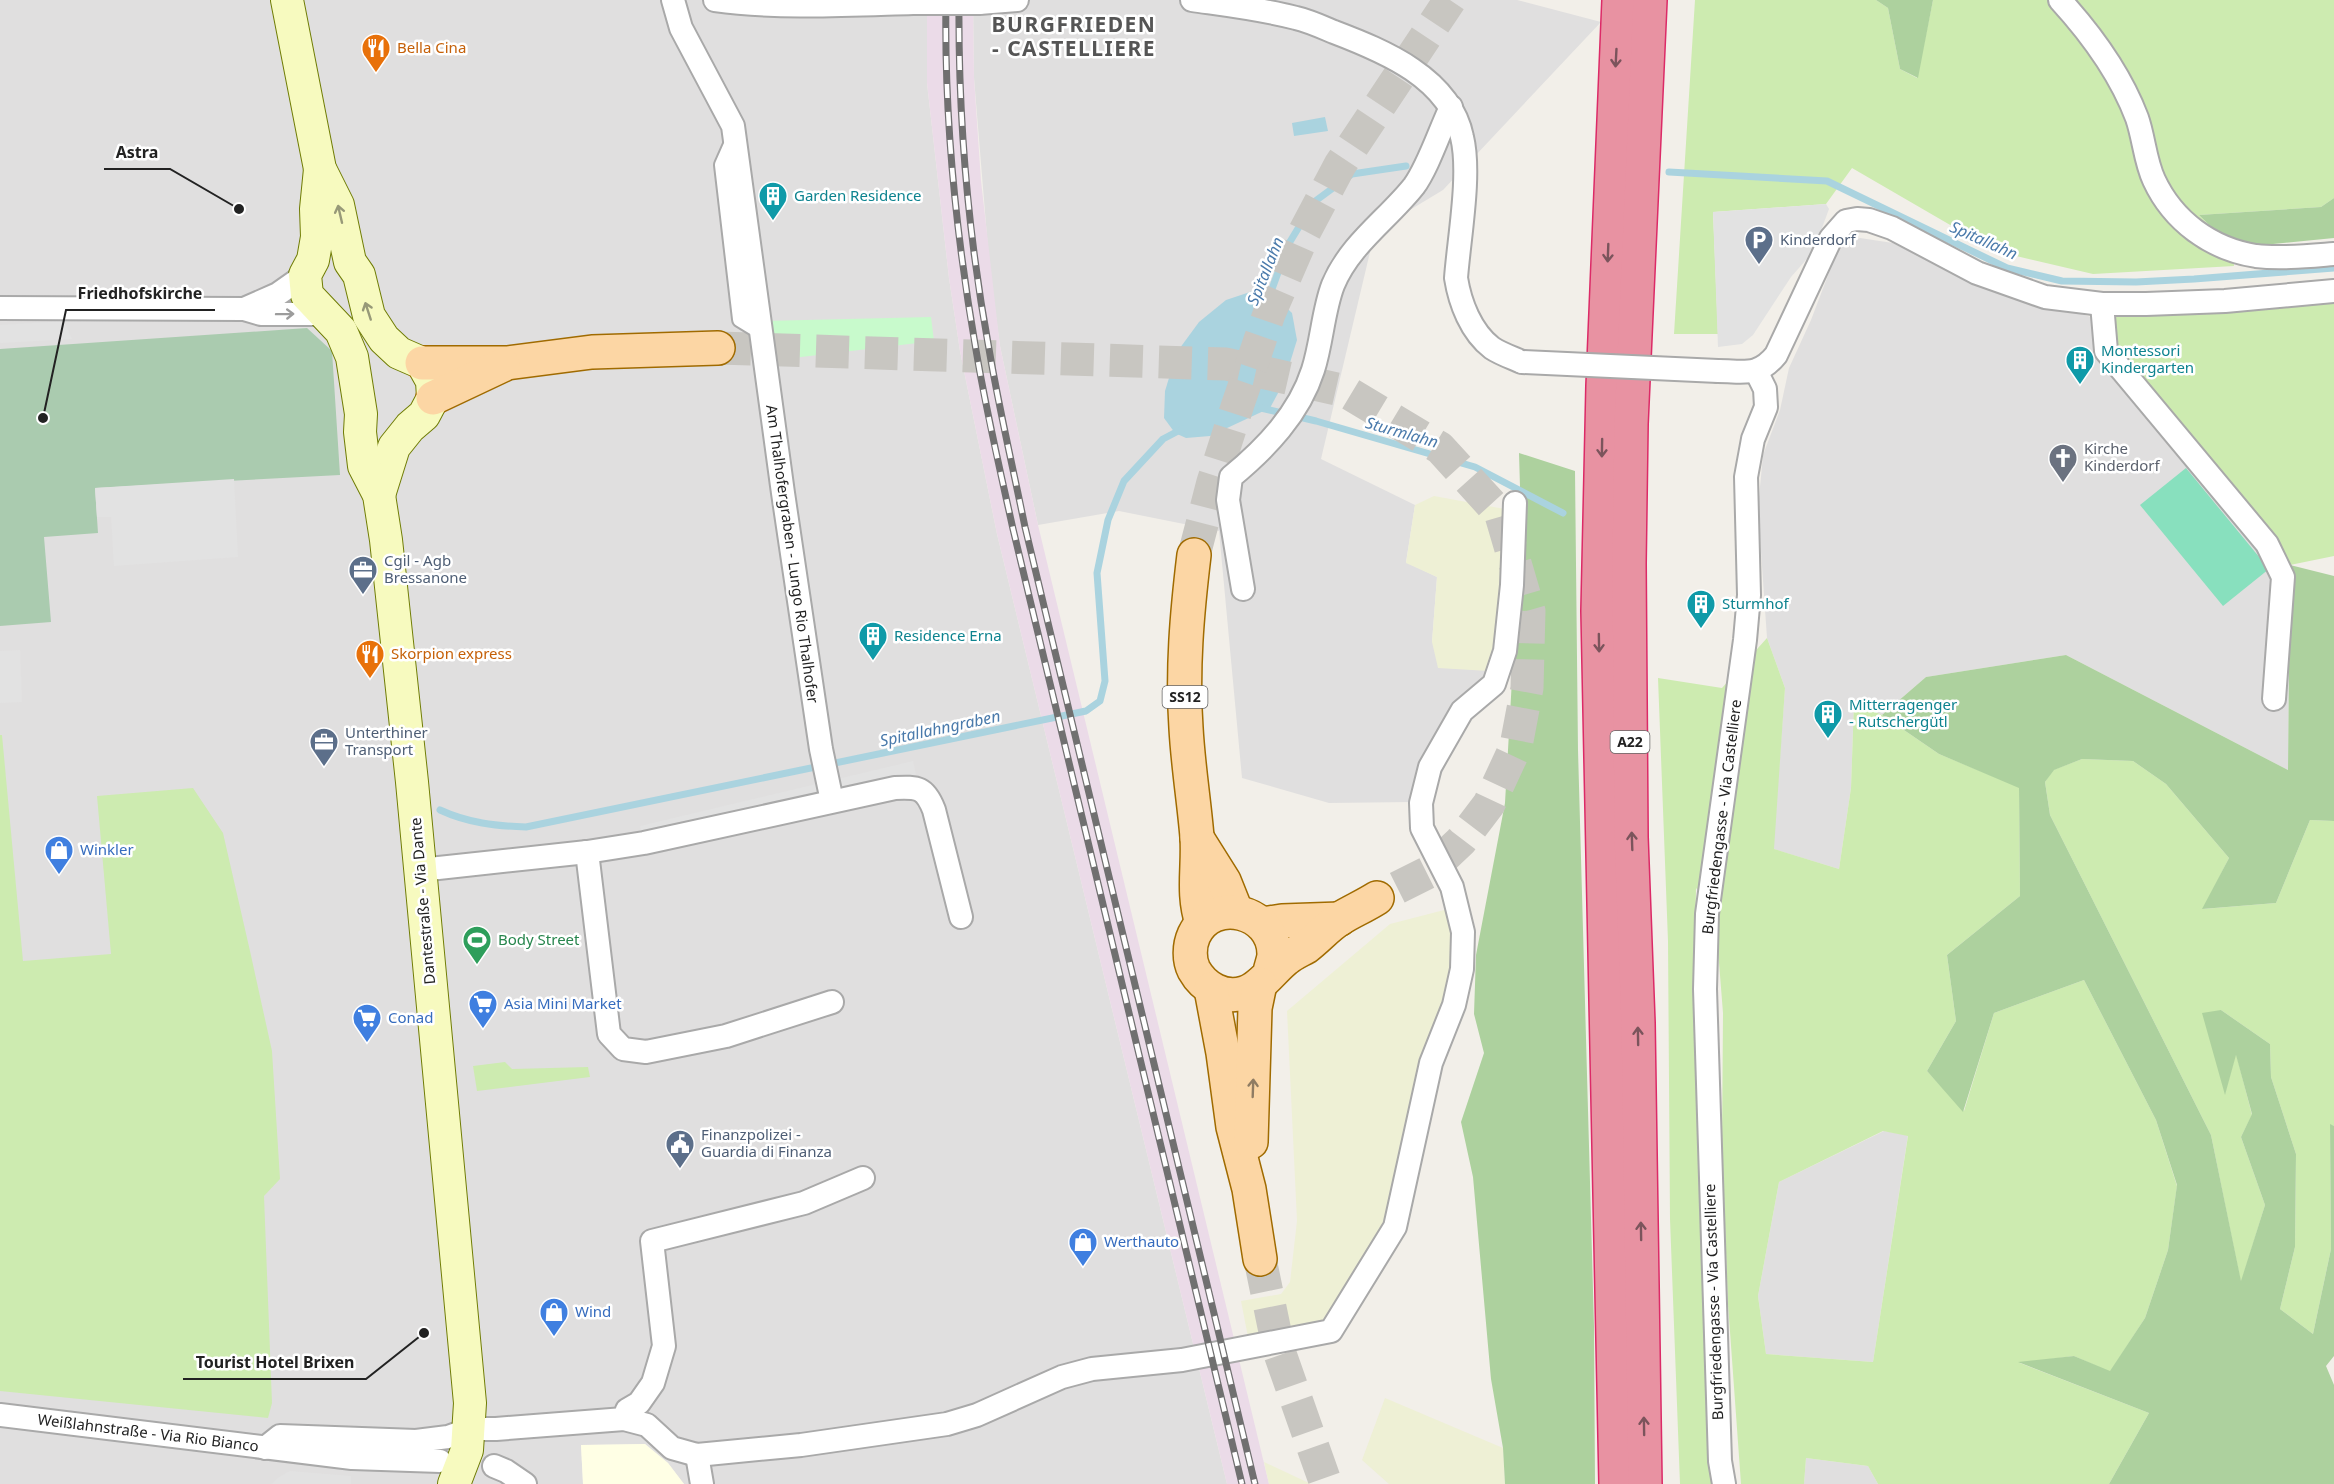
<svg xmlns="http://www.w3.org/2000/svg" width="2334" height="1484" font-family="'Noto Sans',sans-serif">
<rect width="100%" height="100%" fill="#f2efe9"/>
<g fill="#e0dfdf">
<path d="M0 0H927V83L949 278 960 351 997 534 1227 1484H684L668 1463 645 1444 581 1445 583 1484H0Z"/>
<path d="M973 0H1517L1601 22 1443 190 1375 231 1321 459 1415 505 1406 562 1437 577 1432 642 1489 671 1431 797 1412 802 1329 803 1242 778 1219 531 1119 511 1038 525 1000 346 990 273 974 78Z"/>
<path d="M1860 238 1893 243 1976 283 2091 317 2110 336 2113 348 2290 565 2288 770 2066 655 1926 677 1882 715 1854 702 1851 788 1839 869 1773 849 1785 688 1767 638 1758 508 1763 455 1780 410 1789 368 1811 320 1838 249Z"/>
<path d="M1884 1131 1908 1135 1873 1362 1766 1354 1758 1296 1779 1182Z"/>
<path d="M1806 1458 1868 1466 1878 1484H1804Z"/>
</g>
<path fill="#ebdbe8" d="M927 0H973L974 78 981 181 1000 346 1038 525 1269 1484H1227L997 534 960 351 949 278 927 83Z"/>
<path fill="#ffffe5" d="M645 1444 668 1463 684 1484H583L581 1445Z"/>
<g fill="#eef0d5">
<path d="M1434 496 1510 510 1512 585 1489 671 1438 668 1432 642 1437 577 1406 563 1415 505Z"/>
<path d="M1448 909 1454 968 1422 1061 1387 1224 1324 1320 1248 1337 1241 1301 1281 1294 1290 1282 1297 1221 1287 1011 1390 924Z"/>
<path d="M1385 1398 1503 1448 1505 1484H1389L1362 1460Z"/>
<path d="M1264 1462 1311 1484H1269Z"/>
</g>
<g fill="#cdebb0" fill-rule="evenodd">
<path d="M1695 0H1876L1888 8 1900 69 1917 78 1933 0H2334V198L2321 207 2199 215 2233 248 2234 266 2093 274 1995 251 1852 168 1826 204 1713 212 1718 334H1674Z"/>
<path d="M2334 291V556L2290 565 2113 348 2102 304Z"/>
<path d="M1767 638 1785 688 1774 849 1839 869 1851 788 1854 702 1882 715 1939 754 2019 787 2020 896 1947 955 1956 1021 1927 1071 1964 1111 1994 1013 2084 980 2156 1120 2177 1186 2168 1250 2145 1318 2110 1372 2074 1356 2020 1363 2149 1413 2109 1484H1878L1868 1466 1806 1458 1804 1484H1741L1728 1304 1722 1146 1723 1013 1715 912 1696 888 1695 950 1717 1484H1680L1670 1219 1668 941 1658 678 1722 688ZM1883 1131 1908 1136 1873 1362 1766 1354 1758 1296 1779 1182Z"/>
<path d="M0 735H2L23 961 111 954 97 796 193 788 223 833 250 951 272 1051 280 1179 264 1196 272 1403 268 1418 0 1391Z"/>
<path d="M2082 759 2133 761 2166 784 2229 858 2203 909 2276 903 2310 820 2334 821V1126L2330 1125 2331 1249 2313 1334 2280 1309 2295 1247 2296 1154 2271 1077 2270 1044 2221 1010 2225 1093 2236 1053 2252 1115 2241 1137 2265 1205 2241 1283 2211 1135 2050 815 2045 782 2053 770Z"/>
<path d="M505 1062 512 1069 588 1067 590 1077 477 1091 473 1066Z"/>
</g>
<g fill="#add19e">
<path d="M1876 0H1933L1918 78 1900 69 1888 8Z"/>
<path d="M2334 198V238L2233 248 2199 215 2321 207Z"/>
<path d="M1519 453 1575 471 1578 750 1594 1326 1595 1484H1505L1503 1448 1491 1379 1473 1177 1461 1122 1484 1053 1474 1014 1476 955 1505 803 1521 520Z"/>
<path d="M2290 565 2334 576V821L2310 820 2276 903 2202 909 2229 858 2166 784 2133 761 2082 759 2054 770 2045 782 2050 815 2211 1135 2241 1281 2265 1205 2241 1137 2252 1114 2236 1055 2225 1095 2202 1013 2221 1010 2270 1044 2271 1077 2296 1154 2295 1247 2280 1309 2313 1334 2331 1249 2330 1124 2334 1126V1356L2326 1366 2334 1385V1484H2109L2149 1413 2018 1362 2074 1356 2110 1371 2145 1318 2168 1250 2177 1185 2156 1120 2084 980 1994 1013 1963 1112 1927 1071 1956 1021 1947 955 2020 896 2019 788 1939 754 1882 715 1926 677 2066 655 2288 770Z"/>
</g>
<path fill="#aacbaf" d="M307 328 332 351 340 475 95 488 98 533 44 537 51 622 0 626V349Z"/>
<path fill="#c8facc" d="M931 317 934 341 768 361 763 321Z"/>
<path fill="#88e0be" d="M2186 468 2269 569 2223 606 2140 505Z"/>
<g fill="#e2e2e2">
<path d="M1826 204 1829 209 1813 252 1791 277 1753 335 1742 344 1718 347 1713 212Z"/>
<path d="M64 321 72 339 0 343V325Z"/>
<path d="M234 479 238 557 114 566 111 517H97L95 488Z"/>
<path d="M20 650 22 702 0 703V651Z"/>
<path d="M913 761 916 775 895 788 644 843 640 826Z"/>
<path d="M290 1471 351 1476V1484H271L279 1477Z"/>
</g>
<g fill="#aad3df">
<path d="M1325 117 1328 131 1294 136 1292 123Z"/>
<path d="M1265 287 1292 313 1297 340 1284 382 1270 408 1210 436 1186 438 1175 433 1164 418 1165 391 1177 352 1199 322 1226 300Z"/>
</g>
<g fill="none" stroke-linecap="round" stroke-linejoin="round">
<g stroke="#aad3df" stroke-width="7">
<path d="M1669 172 1827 181 2007 268 2062 281 2136 282 2194 279 2334 268"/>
<path d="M1268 300 1288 245 1314 202 1352 174 1406 166"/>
<path d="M1261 408 1316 421 1475 467 1563 513"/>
<path d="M440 810C468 823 496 826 526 827L1086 711 1100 701 1105 681 1097 573 1108 520 1124 481 1163 439 1182 429"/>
</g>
<g stroke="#c8c6c1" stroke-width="33" stroke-dasharray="33 16" stroke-linecap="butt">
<path d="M718 348 1226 364 1345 391 1440 448 1501 515 1529 611 1527 688 1516 746 1489 804 1461 841 1427 873 1377 898"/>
<path d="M1194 555 1213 482 1238 404 1269 314 1305 231 1340 165 1450 0"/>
<path d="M1260 1259 1279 1351 1326 1484"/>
</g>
<g stroke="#a9a9a9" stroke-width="20">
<path id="pedestrian" d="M735 138 723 165 741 319 759 330"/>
</g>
<g stroke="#a9a9a9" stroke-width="26">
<g id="minor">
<path d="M673 0 681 28 733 126 783 493 821 749 832 801"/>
<path d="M715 0C780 9 847 5 913 3"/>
<path d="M1192 0C1227 5 1262 9 1296 18 1309 21 1322 27 1334 32 1384 51 1450 78 1462 137 1471 174 1459 238 1456 278 1460 303 1471 332 1492 348 1501 354 1513 358 1522 362"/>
<path d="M2060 0C2092 35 2120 73 2137 118 2144 138 2145 161 2154 180 2173 221 2211 249 2256 256 2281 259 2309 256 2334 254"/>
<path d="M979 3 1017 0"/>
<path d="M2102 304 2106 351 2267 544 2283 577 2274 699"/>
<path d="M0 308 244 309 261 314H327"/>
<path d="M244 309 278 294 305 275"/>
<path d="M1718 371C1745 371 1758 377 1776 355L1831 238 1846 221 1857 219 1869 220 1892 228 1977 273 2045 297 2102 304H2146L2225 301 2334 291"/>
<path d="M1243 589 1228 500 1231 477C1266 448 1299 414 1313 370 1322 342 1323 311 1333 285 1350 244 1388 219 1414 186 1428 167 1440 130 1451 107"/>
<path d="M587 852 609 1034 623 1049 646 1052 726 1036 832 1002"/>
<path d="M420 870 587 852 644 843 895 788C918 787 925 787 934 810L961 917"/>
<path d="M0 1415 352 1458 440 1461"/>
<path d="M624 1419 627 1410 639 1403 653 1383 664 1346 652 1241 804 1203 863 1178"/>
<path d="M265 1448 280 1436 416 1441 448 1437 470 1429H496L624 1419 647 1425 672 1448 697 1455 801 1445 947 1424 977 1415 1062 1377 1092 1369 1182 1360 1331 1331 1395 1227 1431 1063 1454 1005 1462 969 1463 932 1452 887 1422 828 1421 803 1430 767 1462 711 1494 684 1505 651 1512 585 1515 503"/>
<path d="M697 1455 702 1484"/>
<path d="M494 1466 506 1471 525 1484"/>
<path d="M1724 1484 1720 1461 1705 989 1707 914 1745 640 1749 595 1746 477 1753 439 1766 407 1765 389 1756 371"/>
</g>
</g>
<g stroke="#707d05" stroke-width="34">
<g id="secondary">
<path d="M287 0 320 169 338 205 350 262 359 275 369 316 384 339 399 353 422 363 432 381 433 398 424 415 410 427 394 447 379 495"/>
<path d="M320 169 316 209 317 237 313 260 305 275 307 295 341 331 352 357 361 414 360 432 364 466 379 495 386 540 412 782 470 1403 467 1450 454 1484"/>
</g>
</g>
<g stroke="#a06b00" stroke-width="36">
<g id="primary">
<path d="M422 363H507L592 352 718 348"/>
<path d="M433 398 503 365"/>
<path d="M1194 555C1187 613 1182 670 1186 728 1188 765 1194 801 1197 837 1199 868 1192 893 1202 923"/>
<path d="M1197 838 1224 881 1236 911"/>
<path d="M1263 924 1282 921 1340 919"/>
<path d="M1270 972C1271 966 1274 960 1274 954 1274 911 1213 895 1194 935 1189 946 1189 960 1194 970 1204 988 1224 999 1244 993 1260 989 1273 969 1286 959 1292 954 1299 951 1306 947 1318 938 1328 926 1341 918 1353 911 1366 905 1377 898"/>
<path d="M1211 989 1223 1053 1233 1127 1249 1189 1260 1259"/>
<path d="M1251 1142 1255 1008 1260 984"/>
</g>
</g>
<g stroke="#dc2a67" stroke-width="36">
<g id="motorway">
<path d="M1616 1484 1598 611 1603 386 1619 0"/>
<path d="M1645 1484 1638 1023 1631 837 1629 564 1631 424 1650 0"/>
</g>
</g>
<use href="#pedestrian" stroke="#fff" stroke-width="16"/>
<use href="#minor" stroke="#fff" stroke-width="22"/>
<use href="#secondary" stroke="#f7fabf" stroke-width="32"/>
<use href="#primary" stroke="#fcd6a4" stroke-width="33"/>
<use href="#motorway" stroke="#e892a2" stroke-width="33"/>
<g stroke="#707070" stroke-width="7">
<g id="rail">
<path d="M946 0C944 117 956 235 976 350 986 410 1000 470 1013 529L1242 1484"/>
<path d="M959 0C958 116 968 234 989 349 999 408 1013 468 1025 527L1255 1484"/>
</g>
</g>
<use href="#rail" stroke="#fff" stroke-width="4.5" stroke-dasharray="14" stroke-linecap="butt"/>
<g stroke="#a9a9a9" stroke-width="26" stroke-linecap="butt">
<g id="minor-bridge">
<path d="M913 3H979"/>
<path d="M1522 362 1718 371"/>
</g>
</g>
<use href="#minor-bridge" stroke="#fff" stroke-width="22"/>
</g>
<defs><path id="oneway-shaft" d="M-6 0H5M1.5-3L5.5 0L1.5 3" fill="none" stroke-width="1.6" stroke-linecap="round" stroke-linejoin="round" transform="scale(1.5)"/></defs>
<g stroke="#7b545c">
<use href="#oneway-shaft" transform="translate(1616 58) rotate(93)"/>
<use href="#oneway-shaft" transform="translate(1608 253) rotate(92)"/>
<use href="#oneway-shaft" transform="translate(1602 448) rotate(91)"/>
<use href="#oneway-shaft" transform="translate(1599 643) rotate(89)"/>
<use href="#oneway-shaft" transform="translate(1632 841) rotate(-92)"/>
<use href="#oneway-shaft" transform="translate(1638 1036) rotate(-91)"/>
<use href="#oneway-shaft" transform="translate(1641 1231) rotate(-91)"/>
<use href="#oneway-shaft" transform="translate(1644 1426) rotate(-91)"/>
</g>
<g stroke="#979978">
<use href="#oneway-shaft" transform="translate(340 214) rotate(-103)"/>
<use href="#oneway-shaft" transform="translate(368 311) rotate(-108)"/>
</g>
<use stroke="#9c9c9c" href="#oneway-shaft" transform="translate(285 314) rotate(-1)"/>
<use stroke="#8f7c63" href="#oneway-shaft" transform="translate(1253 1088) rotate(-88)"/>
<defs>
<g id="restaurant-pin" transform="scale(1.5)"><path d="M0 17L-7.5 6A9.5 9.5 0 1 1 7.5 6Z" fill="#e8710a" stroke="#fff"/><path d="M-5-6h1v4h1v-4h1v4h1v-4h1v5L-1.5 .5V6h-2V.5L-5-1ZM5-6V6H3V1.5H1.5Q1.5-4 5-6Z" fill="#fff"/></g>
<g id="building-pin" transform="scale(1.5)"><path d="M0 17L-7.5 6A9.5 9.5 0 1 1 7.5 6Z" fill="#0f9aa8" stroke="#fff"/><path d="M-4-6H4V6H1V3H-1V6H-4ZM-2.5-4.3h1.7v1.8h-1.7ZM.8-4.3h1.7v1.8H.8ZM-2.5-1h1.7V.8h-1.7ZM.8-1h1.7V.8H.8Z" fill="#fff"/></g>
<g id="parking-pin" transform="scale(1.5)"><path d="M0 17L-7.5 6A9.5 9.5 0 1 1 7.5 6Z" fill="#5c6f8a" stroke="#fff"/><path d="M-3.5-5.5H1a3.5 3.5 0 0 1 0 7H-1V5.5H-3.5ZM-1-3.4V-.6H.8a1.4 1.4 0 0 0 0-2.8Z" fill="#fff"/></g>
<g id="church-pin" transform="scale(1.5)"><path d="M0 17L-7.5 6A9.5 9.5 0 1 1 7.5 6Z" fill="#6b7280" stroke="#fff"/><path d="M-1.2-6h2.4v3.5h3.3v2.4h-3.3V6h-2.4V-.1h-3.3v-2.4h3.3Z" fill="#fff"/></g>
<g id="office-pin" transform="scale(1.5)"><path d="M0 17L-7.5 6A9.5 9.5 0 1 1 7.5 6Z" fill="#5c6f8a" stroke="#fff"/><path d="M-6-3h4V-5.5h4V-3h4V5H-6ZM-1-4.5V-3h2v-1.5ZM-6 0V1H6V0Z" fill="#fff"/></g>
<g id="shop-pin" transform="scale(1.5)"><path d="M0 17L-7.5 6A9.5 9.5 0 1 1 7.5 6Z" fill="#3f7fe0" stroke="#fff"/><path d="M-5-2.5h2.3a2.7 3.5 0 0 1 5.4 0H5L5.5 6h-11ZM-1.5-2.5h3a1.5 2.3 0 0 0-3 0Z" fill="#fff"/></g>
<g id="stadium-pin" transform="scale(1.5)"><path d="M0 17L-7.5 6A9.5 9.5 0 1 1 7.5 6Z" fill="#2e9e5b" stroke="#fff"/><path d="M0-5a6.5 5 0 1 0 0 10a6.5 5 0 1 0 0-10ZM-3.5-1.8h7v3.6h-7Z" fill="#fff"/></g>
<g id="supermarket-pin" transform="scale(1.5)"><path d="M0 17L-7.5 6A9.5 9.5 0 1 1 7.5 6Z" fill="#3f7fe0" stroke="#fff"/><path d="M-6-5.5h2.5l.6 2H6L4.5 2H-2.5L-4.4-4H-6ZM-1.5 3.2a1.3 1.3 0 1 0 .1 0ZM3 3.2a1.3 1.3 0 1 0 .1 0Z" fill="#fff"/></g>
<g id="civic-pin" transform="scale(1.5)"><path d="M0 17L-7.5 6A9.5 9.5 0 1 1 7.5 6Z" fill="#5c6f8a" stroke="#fff"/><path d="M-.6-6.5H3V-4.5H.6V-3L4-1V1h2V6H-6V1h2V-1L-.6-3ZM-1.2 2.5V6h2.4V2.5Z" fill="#fff"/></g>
</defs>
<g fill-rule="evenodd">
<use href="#restaurant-pin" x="376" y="48"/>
<use href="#building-pin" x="773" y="196"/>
<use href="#parking-pin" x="1759" y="240"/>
<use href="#building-pin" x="2080" y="360"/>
<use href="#church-pin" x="2063" y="458"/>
<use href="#office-pin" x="363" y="570"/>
<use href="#building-pin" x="1701" y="604"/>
<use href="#building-pin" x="873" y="636"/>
<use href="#restaurant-pin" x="370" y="654"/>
<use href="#building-pin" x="1828" y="714"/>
<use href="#office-pin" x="324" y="742"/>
<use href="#shop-pin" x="59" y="850"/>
<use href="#stadium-pin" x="477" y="940"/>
<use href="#supermarket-pin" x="483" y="1004"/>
<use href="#supermarket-pin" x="367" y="1018"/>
<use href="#civic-pin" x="680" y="1144"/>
<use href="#shop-pin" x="1083" y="1242"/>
<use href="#shop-pin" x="554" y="1312"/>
</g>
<g text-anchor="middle" stroke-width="5" stroke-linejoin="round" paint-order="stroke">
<g fill="#fff" stroke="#646464" stroke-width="1.5">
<rect x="1162.5" y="686" width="45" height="22" rx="4.5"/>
<rect x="1610.5" y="731" width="39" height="22" rx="4.5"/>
</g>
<g font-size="14" font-weight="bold" fill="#222">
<text x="1185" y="702">SS12</text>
<text x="1630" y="747">A22</text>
</g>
<g font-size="15" fill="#c56008" stroke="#fff" text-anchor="start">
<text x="397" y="53">Bella Cina</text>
<text x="391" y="659">Skorpion express</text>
</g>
<g font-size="15" fill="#0d838f" stroke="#fff" text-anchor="start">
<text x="794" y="201">Garden Residence</text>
<text x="2101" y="356">Montessori<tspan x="2101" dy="17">Kindergarten</tspan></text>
<text x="1722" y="609">Sturmhof</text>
<text x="894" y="641">Residence Erna</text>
<text x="1849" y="710">Mitterragenger<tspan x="1849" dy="17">- Rutschergütl</tspan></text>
</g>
<g font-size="15" fill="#4e5e75" stroke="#fff" text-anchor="start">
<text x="1780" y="245">Kinderdorf</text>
<text x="384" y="566">Cgil - Agb<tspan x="384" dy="17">Bressanone</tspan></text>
<text x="345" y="738">Unterthiner<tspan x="345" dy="17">Transport</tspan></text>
<text x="701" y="1140">Finanzpolizei -<tspan x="701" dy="17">Guardia di Finanza</tspan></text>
</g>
<g font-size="15" fill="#5b616d" stroke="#fff" text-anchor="start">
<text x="2084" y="454">Kirche<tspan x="2084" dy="17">Kinderdorf</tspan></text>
</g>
<g font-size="15" fill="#222" stroke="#fff">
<text transform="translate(792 554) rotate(82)" y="5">Am Thalhofergraben - Lungo Rio Thalhofer</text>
<text transform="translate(1722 817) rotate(-83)" y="5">Burgfriedengasse - Via Castelliere</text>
<text transform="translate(423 901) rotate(-95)" y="5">Dantestraße - Via Dante</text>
<text transform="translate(1714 1302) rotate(-92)" y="5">Burgfriedengasse - Via Castelliere</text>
<text transform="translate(148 1433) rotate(7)" y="5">Weißlahnstraße - Via Rio Bianco</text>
</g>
<g font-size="15" fill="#366cbe" stroke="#fff" text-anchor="start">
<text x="80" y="855">Winkler</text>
<text x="504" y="1009">Asia Mini Market</text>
<text x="388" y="1023">Conad</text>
<text x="1104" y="1247">Werthauto</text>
<text x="575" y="1317">Wind</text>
</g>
<g font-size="15" fill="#27864d" stroke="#fff" text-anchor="start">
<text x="498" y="945">Body Street</text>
</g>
<g font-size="16" font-style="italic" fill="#4a7aab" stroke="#fff">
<text transform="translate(1984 240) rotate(24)" y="6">Spitallahn</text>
<text transform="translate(1265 271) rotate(-68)" y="6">Spitallahn</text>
<text transform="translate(1402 432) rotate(16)" y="6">Sturmlahn</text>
<text transform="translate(940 728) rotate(-12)" y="6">Spitallahngraben</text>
</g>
<g font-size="21" font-weight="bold" letter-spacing="1.5" fill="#555" stroke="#fff">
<text x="1074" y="32">BURGFRIEDEN<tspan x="1074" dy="24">- CASTELLIERE</tspan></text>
</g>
</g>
<path fill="none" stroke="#222" stroke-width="2" d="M239 209L170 169H104M43 418L66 310H215M424 1333L366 1379H183"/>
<g fill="#222" stroke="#fff" stroke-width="2">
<circle cx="239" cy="209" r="6"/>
<circle cx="43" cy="418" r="6"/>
<circle cx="424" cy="1333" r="6"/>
</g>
<g font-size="16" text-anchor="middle" font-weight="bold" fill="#222" stroke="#fff" stroke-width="5" stroke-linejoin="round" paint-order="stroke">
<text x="137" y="158">Astra</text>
<text x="140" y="299">Friedhofskirche</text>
<text x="275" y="1368">Tourist Hotel Brixen</text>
</g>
</svg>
